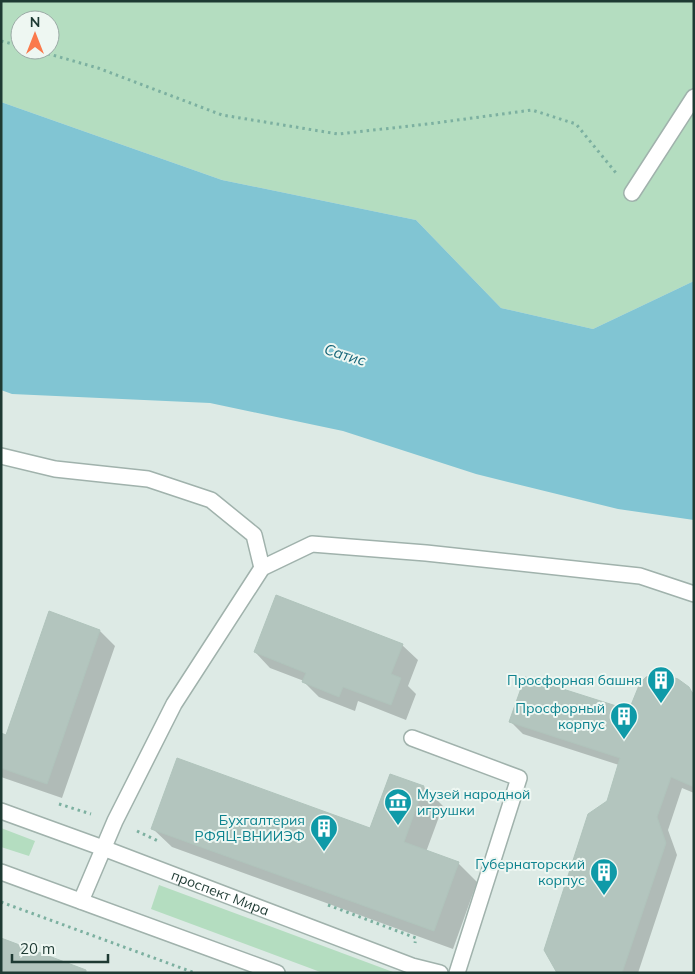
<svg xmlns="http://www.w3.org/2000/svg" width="695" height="974" font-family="Mulish,sans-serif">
<rect width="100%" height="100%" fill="#ddeae5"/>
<g fill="#b4ddc0" fill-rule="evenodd">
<path d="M1 1H694V281L593 329 501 308 416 220 222 180 1 102ZM20 20H50V50H20Z"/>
<path d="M1 828 35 841 29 856 1 847Z"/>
<path d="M159 885 393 972V973H323L151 909Z"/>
</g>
<path fill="#81c5d3" d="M1 102 222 180 416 220 501 308 593 329 694 281V520L618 509 476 474 343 431 210 403 12 394 1 390Z"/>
<g fill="#0003">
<path d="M100 631 115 646 62 798 1 777V734L7 736Z"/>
<path d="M402 645 418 660 408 686 416 694 406 720 358 701 355 711 319 697 304 682V681L270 668 255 652Z"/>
<path d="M688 688 694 694V793L682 788 668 830 677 855 638 973H558L619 765 523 734 511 722 630 712Z"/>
<path d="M390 775 424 787 443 806 426 852 458 863 477 882 453 949 172 847 153 829H371Z"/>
</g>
<g fill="#b3c5be" stroke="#b0c4bc">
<path d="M276 595 403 644 391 674 401 678 391 705 343 687 339 697 302 682 306 673 254 652Z"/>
<path d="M49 611 100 630 47 784 1 768V733L6 735Z"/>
<path d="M660 674 678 679 689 687 694 696V787L671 777 657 817 666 843 622 973H557L544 950 588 814 607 801 620 758 509 722 525 677 629 710 640 683 646 677Z"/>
<path d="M177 758 370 828 390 774 424 786 404 842 459 862 434 931 151 829Z"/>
<path d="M1 938 86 970V973H1Z"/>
</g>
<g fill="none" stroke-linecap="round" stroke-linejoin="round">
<g stroke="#a0b2ac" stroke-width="18">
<g id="lane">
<path d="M1 456 55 469 148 479 211 500 254 535 262 568"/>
<path d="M412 738 519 778 457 973"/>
<path d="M81 901 115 821 174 704 262 568 312 544 426 553 640 576 694 594"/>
</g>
</g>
<g stroke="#a0b2ac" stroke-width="18">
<g id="street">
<path d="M632 193 694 97"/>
<path id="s1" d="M1 811 103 848 412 966 440 973"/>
<path d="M1 872 277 973"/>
</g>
</g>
<g stroke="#7cb0a0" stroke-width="3" stroke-dasharray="2.5 4" stroke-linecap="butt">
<path d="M1 41 20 46"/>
<path d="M35 50 98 68 222 115 338 134 428 124 532 110 576 124 616 173"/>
<path d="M59 804 91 814"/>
<path d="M137 831 158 841"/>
<path d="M1 902 195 973"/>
<path d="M328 905 416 938 415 943"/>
</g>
<use href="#lane" stroke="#fff" stroke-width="15"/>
<use href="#street" stroke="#fff" stroke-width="15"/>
</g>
<defs>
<g id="building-pin" transform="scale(1.4375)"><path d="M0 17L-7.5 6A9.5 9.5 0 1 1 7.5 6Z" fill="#0f9aa8" stroke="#eef7f2"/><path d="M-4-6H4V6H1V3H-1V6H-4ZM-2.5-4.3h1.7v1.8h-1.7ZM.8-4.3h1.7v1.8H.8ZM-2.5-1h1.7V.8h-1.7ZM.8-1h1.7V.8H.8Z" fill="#fff"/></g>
<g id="museum-pin" transform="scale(1.4375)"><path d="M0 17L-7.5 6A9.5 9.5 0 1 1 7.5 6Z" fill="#0f9aa8" stroke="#eef7f2"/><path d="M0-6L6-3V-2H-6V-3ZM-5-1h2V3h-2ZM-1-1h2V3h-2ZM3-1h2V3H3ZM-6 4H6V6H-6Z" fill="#fff"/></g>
</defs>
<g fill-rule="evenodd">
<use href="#building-pin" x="661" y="680"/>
<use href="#building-pin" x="624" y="716"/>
<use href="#museum-pin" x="398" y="802"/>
<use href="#building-pin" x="324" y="828"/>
<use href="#building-pin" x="604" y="872"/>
</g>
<g text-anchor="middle" stroke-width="4" stroke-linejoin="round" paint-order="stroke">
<g font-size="14" fill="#0d838f" stroke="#eef7f2" text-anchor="end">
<text x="642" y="685">Просфорная башня</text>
<text x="605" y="713">Просфорный<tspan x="605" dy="16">корпус</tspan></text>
<text x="417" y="799" text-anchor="start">Музей народной<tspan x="417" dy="16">игрушки</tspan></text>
<text x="305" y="825">Бухгалтерия<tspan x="305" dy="16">РФЯЦ-ВНИИЭФ</tspan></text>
<text x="585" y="869">Губернаторский<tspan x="585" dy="16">корпус</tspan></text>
</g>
<g font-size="14" fill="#1e3a33" stroke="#eef7f2">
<text dy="5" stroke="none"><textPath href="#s1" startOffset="234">проспект Мира</textPath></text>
</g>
<g font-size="15" font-style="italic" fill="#166679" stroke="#eef7f2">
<text transform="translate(345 355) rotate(17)" y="5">Сатис</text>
</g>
</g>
<rect width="695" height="974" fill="none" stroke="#1e3a33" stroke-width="5"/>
<g transform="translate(35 35)"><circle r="24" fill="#eef7f2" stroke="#9baba6"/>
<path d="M0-4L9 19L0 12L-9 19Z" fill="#fa7a4c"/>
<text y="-8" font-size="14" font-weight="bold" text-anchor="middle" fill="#1e3a33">N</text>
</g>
<path d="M12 954v8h96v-8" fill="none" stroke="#1e3a33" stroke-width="2.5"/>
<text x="20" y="954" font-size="15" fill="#1e3a33" stroke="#eef7f2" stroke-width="4" paint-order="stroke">20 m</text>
</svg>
